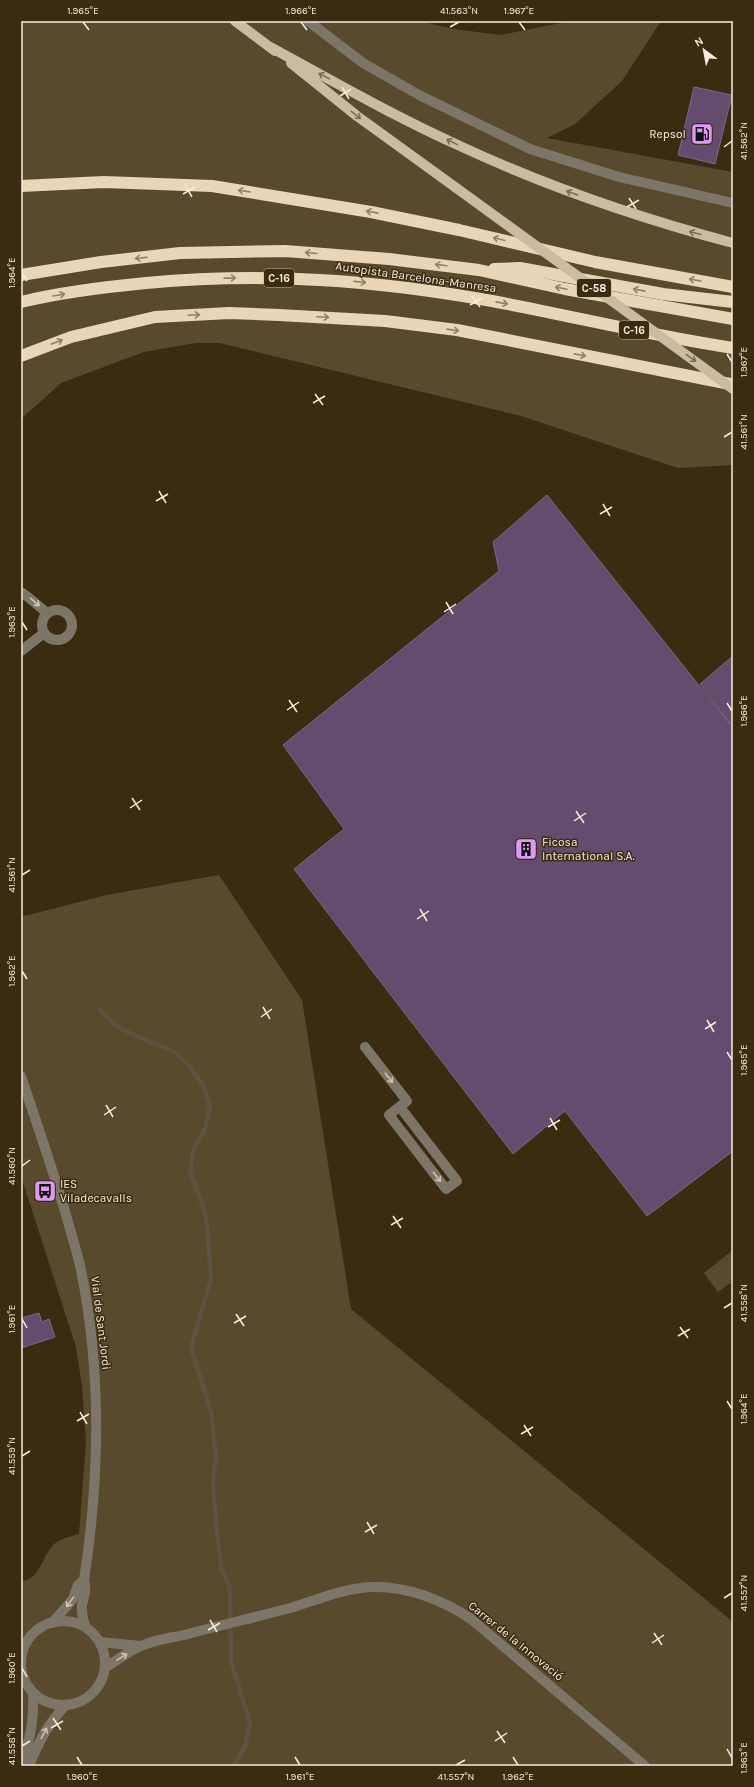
<svg xmlns="http://www.w3.org/2000/svg" width="754" height="1787" font-family="Karla,sans-serif">
<rect width="100%" height="100%" fill="#3b2c11"/>
<g fill="#5a4a2d">
<path d="M21 21H420L453 29 501 35 571 21H661L622 81 575 124 547 138 733 172V465L678 468 521 416 220 343H196L144 352 61 383 21 419Z"/>
<path d="M219 875 302 1000 351 1309 733 1622V1766H21V1581C40 1580 42 1557 53 1545 60 1538 71 1537 79 1534L86 1442 82 1386 76 1347 21 1176V1124L22 1123 21 1119V917L106 895Z"/>
<path d="M733 1250V1281L718 1292 704 1273Z"/>
</g>
<g fill="none" stroke-linecap="round" stroke-linejoin="round">
<path stroke="#5d5342" stroke-width="4.5" d="M100 1010 116 1026 136 1036 175 1052 191 1068 203 1085 210 1106 205 1129 194 1148 190 1171 205 1212 208 1234 211 1279 191 1347 211 1412 216 1457 213 1479 214 1501 221 1568 230 1587 231 1661 250 1723 245 1746 234 1766"/>
</g>
<g fill="#654b6d" stroke="#7b6882">
<path d="M694 87 732 95 715 164 678 155Z"/>
<path d="M547 495 733 728V1151L647 1216 565 1111 513 1154 294 869 344 829 283 745 499 571 493 542Z"/>
<path d="M733 656V727L700 684Z"/>
<path d="M39 1313 42 1322 49 1319 55 1337 21 1348V1318Z"/>
</g>
<g fill="none" stroke-linecap="round" stroke-linejoin="round">
<g stroke="#7c7568" stroke-width="10">
<path d="M308 21 363 63 419 95 530 149 619 177 733 203"/>
<path d="M21 592 28 597 47 613"/>
<circle cx="57" cy="625" r="15"/>
<path d="M21 651 44 633"/>
<path d="M365 1047 407 1101 389 1115 446 1189 457 1181 400 1107"/>
<path d="M21 1076C38 1127 56 1178 70 1229 74 1243 78 1256 81 1270 102 1374 100 1476 84 1580 87 1590 84 1596 82 1605 81 1613 83 1620 86 1628"/>
<circle cx="63" cy="1663" r="42"/>
<path d="M52 1623 73 1599 78 1585 84 1580"/>
<path d="M100 1642 140 1646"/>
<path d="M105 1668C116 1661 128 1651 141 1646 156 1639 172 1638 188 1634 222 1625 256 1617 290 1608 317 1600 344 1588 372 1587 407 1586 443 1600 471 1619L645 1766"/>
<path d="M21 1761C32 1739 34 1717 33 1693"/>
<path d="M29 1766C38 1743 48 1723 66 1705"/>
</g>
<g stroke="#cabba1" stroke-width="10">
<path d="M235 21 275 51"/>
<path d="M270 47C333 81 395 117 460 146 548 187 639 218 733 243"/>
<path d="M291 63 357 116 455 187"/>
</g>
<g stroke="#e9d6b7" stroke-width="12">
<path d="M21 186 104 182 212 186 371 212 459 230 595 262 733 287"/>
<path d="M494 269 520 268 663 294 733 302"/>
<path d="M21 275 101 262 180 253 285 251 389 259 479 270 565 289 733 319"/>
<path d="M21 302C62 292 104 287 146 283 265 272 375 280 492 301 572 316 652 336 733 348"/>
<path d="M21 356 71 337 155 317 229 313 279 315 385 321 457 330 730 384"/>
</g>
<path stroke="#cabba1" stroke-width="10" d="M455 187 733 389"/>
</g>
<defs><path id="oneway-shaft" d="M-6 0H5M1.5-3L5.5 0L1.5 3" fill="none" stroke-width="1.6" stroke-linecap="round" stroke-linejoin="round"/></defs>
<g stroke="#7b6c52">
<use href="#oneway-shaft" transform="translate(324 76) rotate(-152)"/>
<use href="#oneway-shaft" transform="translate(356 115) rotate(38)"/>
<use href="#oneway-shaft" transform="translate(452 142) rotate(-154)"/>
<use href="#oneway-shaft" transform="translate(572 193) rotate(-160)"/>
<use href="#oneway-shaft" transform="translate(695 233) rotate(-165)"/>
<use href="#oneway-shaft" transform="translate(691 358) rotate(36)"/>
</g>
<g stroke="#928164">
<use href="#oneway-shaft" transform="translate(244 191) rotate(-172)"/>
<use href="#oneway-shaft" transform="translate(372 212) rotate(-169)"/>
<use href="#oneway-shaft" transform="translate(499 239) rotate(-166)"/>
<use href="#oneway-shaft" transform="translate(311 253) rotate(-175)"/>
<use href="#oneway-shaft" transform="translate(141 258) rotate(173)"/>
<use href="#oneway-shaft" transform="translate(441 265) rotate(-173)"/>
<use href="#oneway-shaft" transform="translate(230 278) rotate(-1)"/>
<use href="#oneway-shaft" transform="translate(695 280) rotate(-170)"/>
<use href="#oneway-shaft" transform="translate(360 282) rotate(6)"/>
<use href="#oneway-shaft" transform="translate(561 288) rotate(-168)"/>
<use href="#oneway-shaft" transform="translate(639 290) rotate(-169)"/>
<use href="#oneway-shaft" transform="translate(59 295) rotate(-10)"/>
<use href="#oneway-shaft" transform="translate(502 303) rotate(11)"/>
<use href="#oneway-shaft" transform="translate(194 315) rotate(-3)"/>
<use href="#oneway-shaft" transform="translate(323 317) rotate(3)"/>
<use href="#oneway-shaft" transform="translate(453 330) rotate(8)"/>
<use href="#oneway-shaft" transform="translate(57 342) rotate(-20)"/>
<use href="#oneway-shaft" transform="translate(580 355) rotate(11)"/>
</g>
<g stroke="#ccc3b4">
<use href="#oneway-shaft" transform="translate(35 602) rotate(41)"/>
<use href="#oneway-shaft" transform="translate(389 1078) rotate(52)"/>
<use href="#oneway-shaft" transform="translate(437 1177) rotate(52)"/>
<use href="#oneway-shaft" transform="translate(70 1602) rotate(126)"/>
<use href="#oneway-shaft" transform="translate(122 1657) rotate(-32)"/>
<use href="#oneway-shaft" transform="translate(44 1733) rotate(-62)"/>
</g>
<path fill="none" stroke="#f7eddd" stroke-width="1.5" d="M83 22 89 30M301 22 307 30M519 22 525 30M450 27 459 22M342 87 349 99M340 96 351 89M724 147 732 141M185 185 192 197M183 194 195 187M629 198 636 209M627 207 639 200M22 273 27 281M472 296 480 307M470 305 482 298M727 354 732 362M315 394 323 405M313 403 325 396M724 437 732 432M159 491 166 503M156 501 168 494M603 504 610 516M600 514 612 507M446 602 453 614M444 612 456 604M22 622 27 630M289 700 297 712M727 703 732 711M287 710 299 702M132 798 140 810M130 808 142 800M576 811 584 823M574 821 586 813M22 875 30 870M420 909 427 921M417 919 429 911M22 971 27 979M263 1007 270 1019M261 1017 272 1009M707 1020 714 1032M705 1029 716 1022M727 1052 732 1060M106 1105 113 1117M104 1115 116 1107M550 1118 557 1130M548 1127 560 1120M22 1166 30 1160M393 1216 401 1228M391 1225 403 1218M724 1308 732 1303M236 1314 244 1326M22 1319 27 1328M234 1323 246 1316M680 1327 688 1338M678 1336 690 1329M727 1401 732 1409M80 1412 87 1424M77 1421 89 1414M524 1425 531 1436M521 1434 533 1427M22 1456 30 1451M367 1522 374 1534M365 1532 377 1525M724 1598 732 1593M210 1620 217 1632M208 1630 220 1623M654 1633 662 1645M652 1643 664 1635M22 1668 27 1677M53 1718 61 1730M51 1728 63 1721M497 1731 505 1743M495 1741 507 1733M22 1746 30 1741M727 1749 732 1758M77 1757 82 1765M295 1757 300 1765M513 1757 518 1765M456 1765 465 1760"/>
<defs>
<g id="fuel-square" transform="scale(1.15)"><rect x="-9" y="-9" width="18" height="18" rx="4" fill="#dd99f4" stroke="#3b2c11"/><path d="M-5.5-6h7V0h2V4h1.3V-2.5L3-4.5l.8-.8L6-3V5H2.5V1h-1V6h-7ZM-4.2-4.7v3.2H.2V-4.7Z" fill="#111"/></g>
<g id="building-square" transform="scale(1.15)"><rect x="-9" y="-9" width="18" height="18" rx="4" fill="#dd99f4" stroke="#3b2c11"/><path d="M-4-6H4V6H1V3H-1V6H-4ZM-2.5-4.3h1.7v1.8h-1.7ZM.8-4.3h1.7v1.8H.8ZM-2.5-1h1.7V.8h-1.7ZM.8-1h1.7V.8H.8Z" fill="#111"/></g>
<g id="bus-square" transform="scale(1.15)"><rect x="-9" y="-9" width="18" height="18" rx="4" fill="#dd99f4" stroke="#3b2c11"/><path d="M-5-6H5V4H4V6H2V4H-2V6H-4V4H-5ZM-3.5-4V0h7V-4ZM-3.5 1.2v1.5H-2V1.2ZM2 1.2v1.5H3.5V1.2Z" fill="#111"/></g>
</defs>
<g fill-rule="evenodd">
<use href="#fuel-square" x="702" y="134"/>
<use href="#building-square" x="526" y="849"/>
<use href="#bus-square" x="45" y="1191"/>
</g>
<g text-anchor="middle" stroke-width="3" stroke-linejoin="round" paint-order="stroke">
<g fill="#3b2c11" stroke="#bfb3a0" stroke-width="1">
<rect x="264" y="269" width="30" height="18" rx="3"/>
<rect x="577" y="279" width="34" height="18" rx="3"/>
<rect x="619" y="321" width="30" height="18" rx="3"/>
</g>
<g font-size="11" font-weight="bold" fill="#f7eddd">
<text x="279" y="282">C-16</text>
<text x="594" y="292">C-58</text>
<text x="634" y="334">C-16</text>
</g>
<g font-size="12" fill="#f7eddd" stroke="#3b2c11" text-anchor="start">
<text x="686" y="138" text-anchor="end">Repsol</text>
<text x="542" y="846">Ficosa<tspan x="542" dy="14">International S.A.</tspan></text>
<text x="60" y="1188">IES<tspan x="60" dy="14">Viladecavalls</tspan></text>
</g>
<g font-size="12" fill="#f7eddd" stroke="#3b2c11">
<text transform="translate(416 277) rotate(8)" y="4">Autopista Barcelona-Manresa</text>
<text transform="translate(101 1323) rotate(83)" y="4">Vial de Sant Jordi</text>
<text transform="translate(516 1641) rotate(39)" y="4">Carrer de la Innovació</text>
</g>
</g>
<rect width="754" height="1787" fill="none" stroke="#3b2c11" stroke-width="44"/>
<g transform="translate(704 50) rotate(328)" stroke="#3b2c11" stroke-width="3" paint-order="stroke">
<path d="M0-3L7 15L0 10L-7 15Z" fill="#f7eddd"/>
<text y="-6" font-size="11" font-weight="bold" text-anchor="middle" fill="#f7eddd">N</text>
</g>
<rect x="22" y="22" width="710" height="1743" fill="none" stroke="#f7eddd" stroke-width="1.5"/>
<g font-size="10" text-anchor="middle" fill="#f7eddd">
<text x="83" y="14">1.965°E</text>
<text x="301" y="14">1.966°E</text>
<text x="459" y="14">41.563°N</text>
<text x="519" y="14">1.967°E</text>
<text transform="translate(743 141) rotate(-90)" y="4">41.562°N</text>
<text transform="translate(11 273) rotate(-90)" y="4">1.964°E</text>
<text transform="translate(743 362) rotate(-90)" y="4">1.967°E</text>
<text transform="translate(743 432) rotate(-90)" y="4">41.561°N</text>
<text transform="translate(11 622) rotate(-90)" y="4">1.963°E</text>
<text transform="translate(743 711) rotate(-90)" y="4">1.966°E</text>
<text transform="translate(11 875) rotate(-90)" y="4">41.561°N</text>
<text transform="translate(11 971) rotate(-90)" y="4">1.962°E</text>
<text transform="translate(743 1060) rotate(-90)" y="4">1.965°E</text>
<text transform="translate(11 1166) rotate(-90)" y="4">41.560°N</text>
<text transform="translate(743 1303) rotate(-90)" y="4">41.558°N</text>
<text transform="translate(11 1319) rotate(-90)" y="4">1.961°E</text>
<text transform="translate(743 1409) rotate(-90)" y="4">1.964°E</text>
<text transform="translate(11 1456) rotate(-90)" y="4">41.559°N</text>
<text transform="translate(743 1593) rotate(-90)" y="4">41.557°N</text>
<text transform="translate(11 1668) rotate(-90)" y="4">1.960°E</text>
<text transform="translate(11 1746) rotate(-90)" y="4">41.558°N</text>
<text transform="translate(743 1758) rotate(-90)" y="4">1.963°E</text>
<text x="82" y="1780">1.960°E</text>
<text x="300" y="1780">1.961°E</text>
<text x="456" y="1780">41.557°N</text>
<text x="518" y="1780">1.962°E</text>
</g>
</svg>
